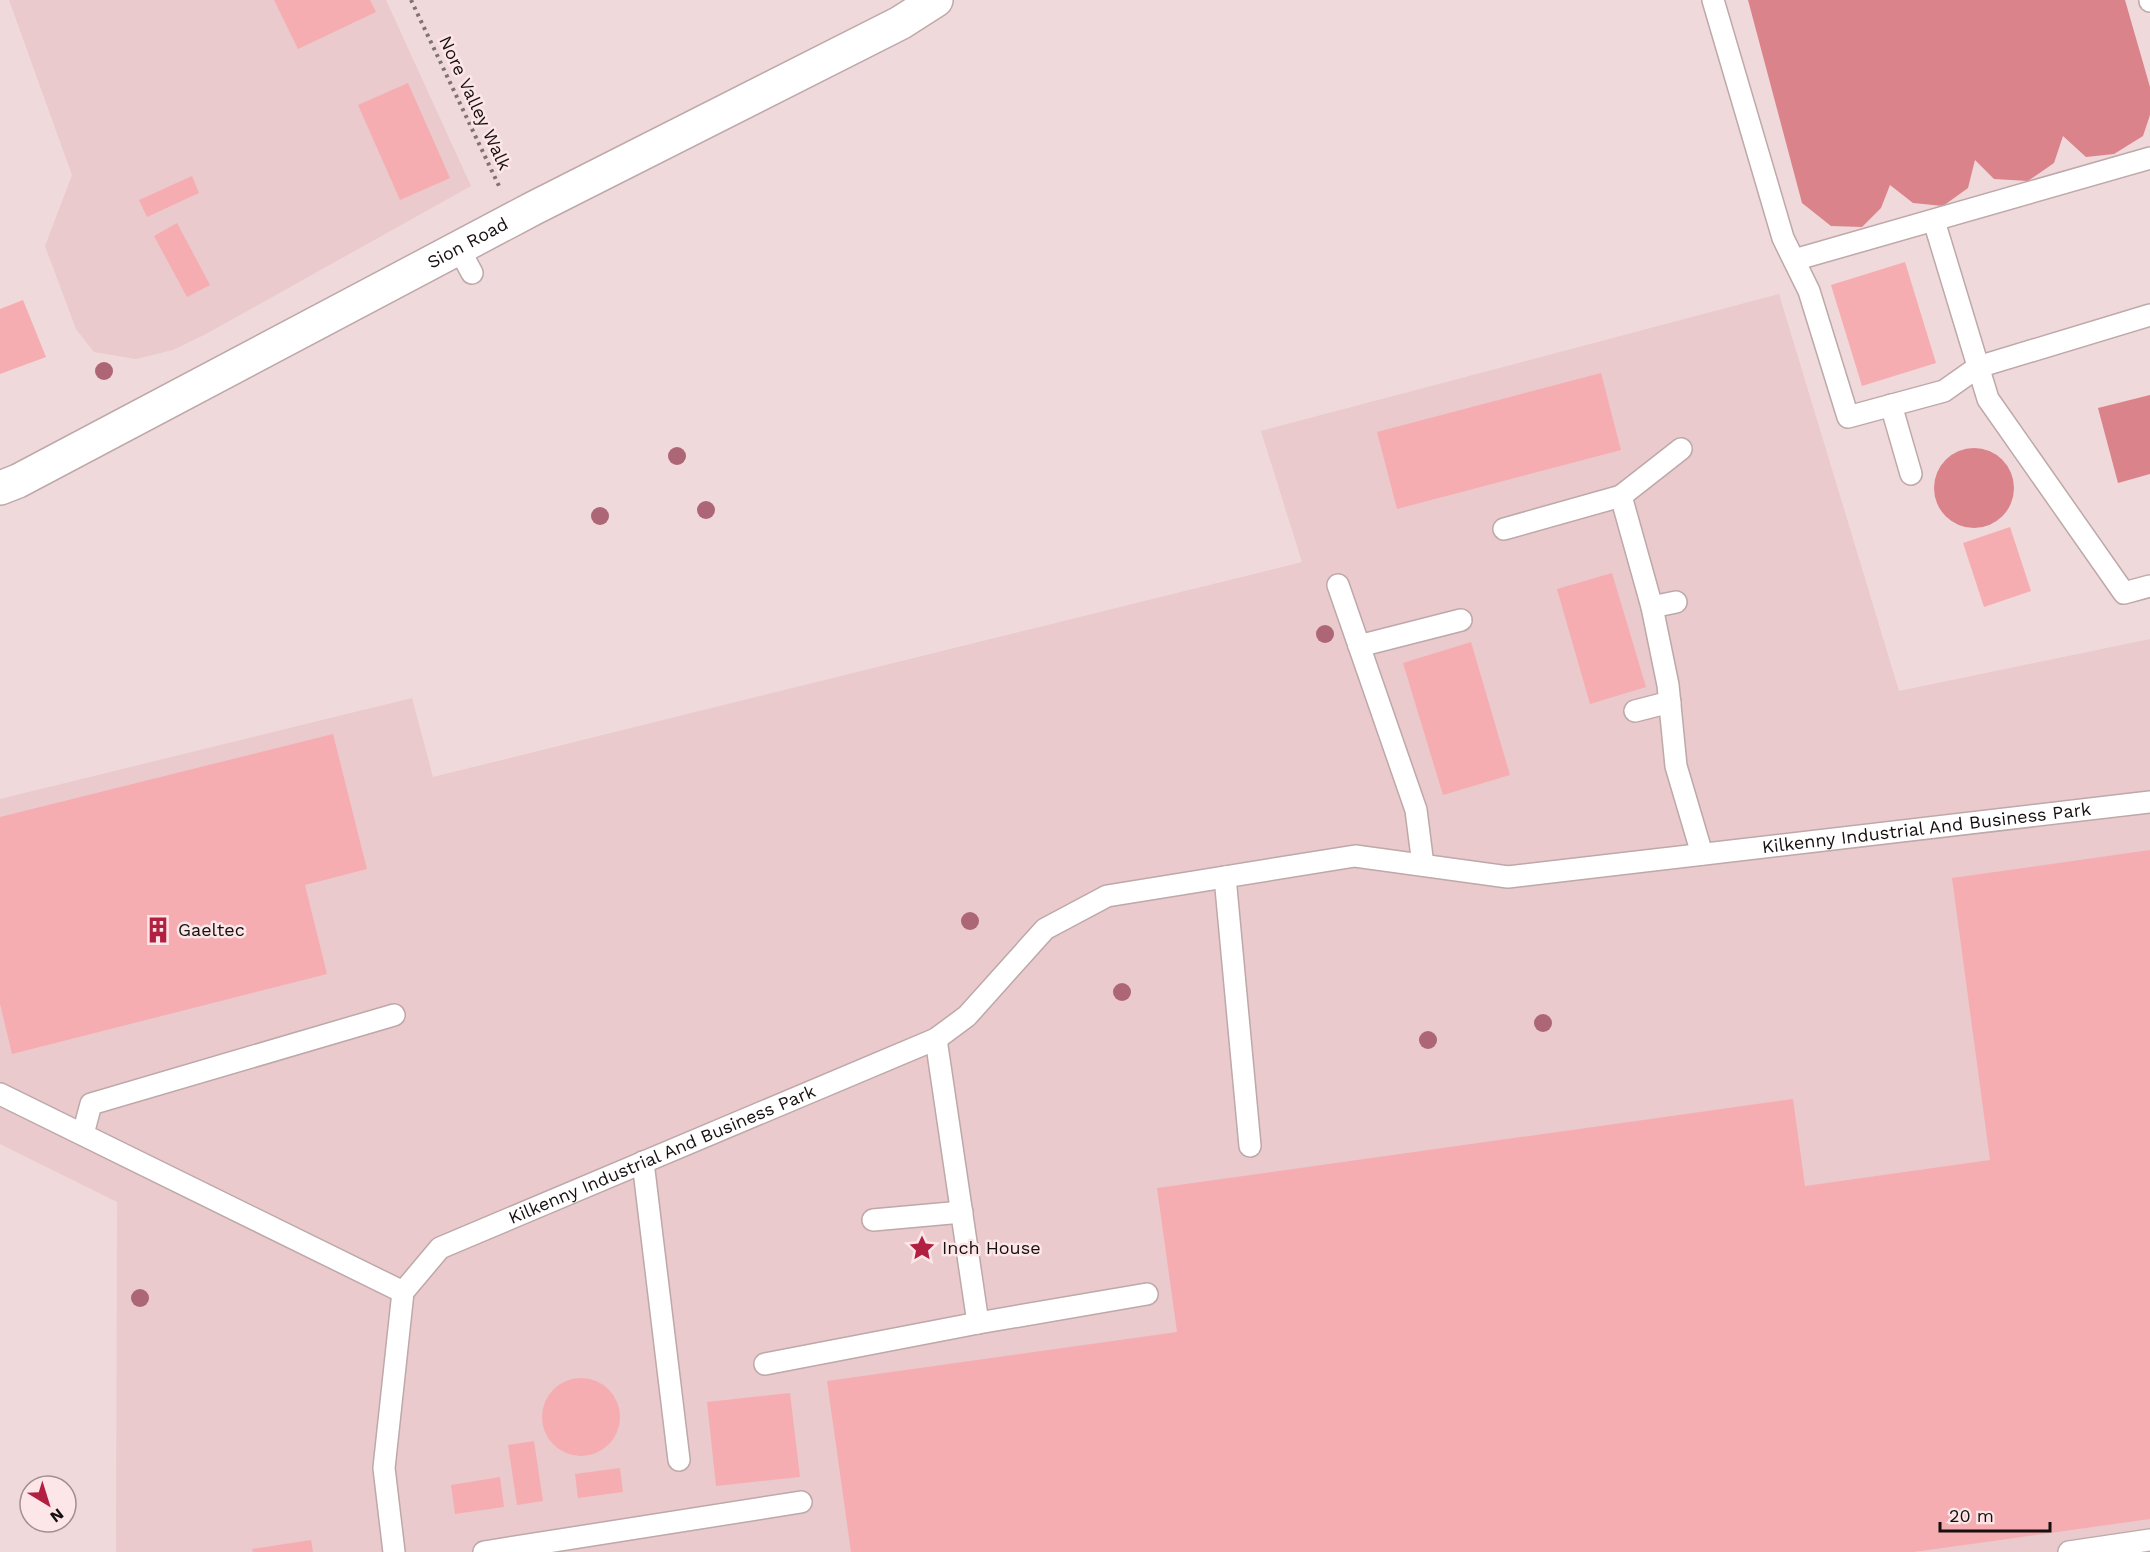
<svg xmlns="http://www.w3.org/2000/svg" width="2150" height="1552" font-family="'Work Sans',sans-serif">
<rect width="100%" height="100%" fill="#f0d9da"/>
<g fill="#eacacc">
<path d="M9 0H386L471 186 206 334 173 350 136 359 94 352 76 329 45 246 72 175Z"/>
<path d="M1779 294 1899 691 2150 639V1552H116L117 1202 0 1144V799L412 698 433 777 1302 562 1261 431Z"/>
</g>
<g fill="#da838a">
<path d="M1748 0H2125L2150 87V115L2143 136 2114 154 2086 157 2063 136 2054 163 2028 181 1994 179 1975 160 1968 188 1943 206 1913 203 1890 185 1881 208 1862 227 1831 226 1802 203Z"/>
<path d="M2150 395V474L2118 483 2098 408Z"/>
<circle cx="1974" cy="488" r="40"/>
</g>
<g fill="#f6adb1">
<path d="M274 0H370L376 12 298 49Z"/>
<path d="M408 83 450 178 400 200 358 105Z"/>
<path d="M192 176 199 193 147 217 139 200Z"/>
<path d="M177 223 210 285 187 297 154 236Z"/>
<path d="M1905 262 1936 363 1862 386 1831 285Z"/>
<path d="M23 300 46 357 0 374V309Z"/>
<path d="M1601 373 1621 450 1397 509 1377 432Z"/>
<path d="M2010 527 2031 591 1984 607 1963 543Z"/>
<path d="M1612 573 1646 687 1590 704 1557 589Z"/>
<path d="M1471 642 1510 775 1443 795 1403 663Z"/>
<path d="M333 734 367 869 305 885 327 974 12 1054 0 1004V817Z"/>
<path d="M2150 850V1519L1914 1552H851L827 1381 1177 1332 1157 1188 1793 1099 1805 1186 1990 1160 1952 878Z"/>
<circle cx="581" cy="1417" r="39"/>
<path d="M790 1393 800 1477 716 1486 707 1402Z"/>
<path d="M534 1441 543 1501 517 1505 508 1445Z"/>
<path d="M620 1468 623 1492 578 1498 575 1474Z"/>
<path d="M500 1477 504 1507 455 1514 451 1485Z"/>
<path d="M311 1540 313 1552H253L252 1549Z"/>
</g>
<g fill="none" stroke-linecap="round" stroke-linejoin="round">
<g stroke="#bea8a9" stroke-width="24">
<g id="service">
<path d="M1713 0 1783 238 1809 291 1848 417 1944 391 1978 367 2150 315"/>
<path d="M2150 0V1"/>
<path d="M1934 221 1988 399 2124 593 2150 586"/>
<path d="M458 247 472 273"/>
<path d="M1794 260 2150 158"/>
<path d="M1891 405 1911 474"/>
<path d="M1621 496 1681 449"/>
<path d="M1504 529 1621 496 1652 607 1668 685 1676 766 1702 854"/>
<path d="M1338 585 1416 810 1423 865"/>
<path d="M1652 607 1676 602"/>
<path d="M1359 646 1461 620"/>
<path d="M1635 711 1670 702"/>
<path d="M1225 877 1250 1146"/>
<path d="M936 1039 978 1323 1147 1294"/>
<path d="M0 1094 403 1292"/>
<path d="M83 1134 91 1104 394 1015"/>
<path d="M643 1162 679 1460"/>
<path d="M873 1220 962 1212"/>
<path d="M765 1364 978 1323"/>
<path id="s1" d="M394 1552 384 1468 403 1292 440 1248 936 1039 967 1016 1045 929 1107 896 1355 856 1508 877 2150 802"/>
<path d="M484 1552 801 1502"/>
<path d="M2069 1552 2150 1540"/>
</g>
</g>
<g stroke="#bea8a9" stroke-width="36">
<g id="tertiary">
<path id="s2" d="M0 488 18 481 534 208 900 23 936 0"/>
</g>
</g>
<path stroke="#807272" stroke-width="4" stroke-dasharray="3 4.5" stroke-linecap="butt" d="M411 0 499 186"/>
<use href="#service" stroke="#fff" stroke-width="21"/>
<use href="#tertiary" stroke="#fff" stroke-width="33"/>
</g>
<g fill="#ac6676">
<circle cx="104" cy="371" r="9"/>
<circle cx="677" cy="456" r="9"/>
<circle cx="706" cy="510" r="9"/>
<circle cx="600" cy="516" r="9"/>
<circle cx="1325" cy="634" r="9"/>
<circle cx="970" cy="921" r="9"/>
<circle cx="1122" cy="992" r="9"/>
<circle cx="1543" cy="1023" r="9"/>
<circle cx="1428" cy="1040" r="9"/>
<circle cx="140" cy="1298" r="9"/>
</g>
<defs>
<g id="building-bare" transform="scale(2.07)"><path d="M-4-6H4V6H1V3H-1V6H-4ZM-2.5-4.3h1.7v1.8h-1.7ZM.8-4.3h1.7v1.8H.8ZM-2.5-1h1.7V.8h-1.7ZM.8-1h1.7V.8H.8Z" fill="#b22041" stroke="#fde6e7" stroke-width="2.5" paint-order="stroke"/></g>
<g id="sight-bare" transform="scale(2.07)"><path d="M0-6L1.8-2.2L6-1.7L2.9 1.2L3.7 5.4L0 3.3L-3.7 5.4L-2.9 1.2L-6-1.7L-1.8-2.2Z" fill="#b22041" stroke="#fde6e7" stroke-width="2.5" paint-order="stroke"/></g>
</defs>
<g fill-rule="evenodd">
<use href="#building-bare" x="158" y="930"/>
<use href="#sight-bare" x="922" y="1248"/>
</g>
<g text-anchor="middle" stroke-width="5" stroke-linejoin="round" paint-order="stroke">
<g font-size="18" fill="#171010" stroke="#fde6e7">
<text transform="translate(475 103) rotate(65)" y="6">Nore Valley Walk</text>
<text dy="6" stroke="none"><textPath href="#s2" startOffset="528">Sion Road</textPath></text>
<text dy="6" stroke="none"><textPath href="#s1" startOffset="1910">Kilkenny Industrial And Business Park</textPath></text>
<text dy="6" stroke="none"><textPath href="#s1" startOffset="560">Kilkenny Industrial And Business Park</textPath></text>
</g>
<g font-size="18" fill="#171010" stroke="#fde6e7" text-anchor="start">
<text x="178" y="936">Gaeltec</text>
<text x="942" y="1254">Inch House</text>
</g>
</g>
<g transform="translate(48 1504) rotate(142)"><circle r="28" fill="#fde6e7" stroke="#a19091" stroke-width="1.5"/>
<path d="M0-4.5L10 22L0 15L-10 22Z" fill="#b22041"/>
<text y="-9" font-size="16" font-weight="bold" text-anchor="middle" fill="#171010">N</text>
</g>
<path d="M1940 1522v9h110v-9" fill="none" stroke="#171010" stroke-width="3"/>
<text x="1949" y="1522" font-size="18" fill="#171010" stroke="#fde6e7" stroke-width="4.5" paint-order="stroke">20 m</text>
</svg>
